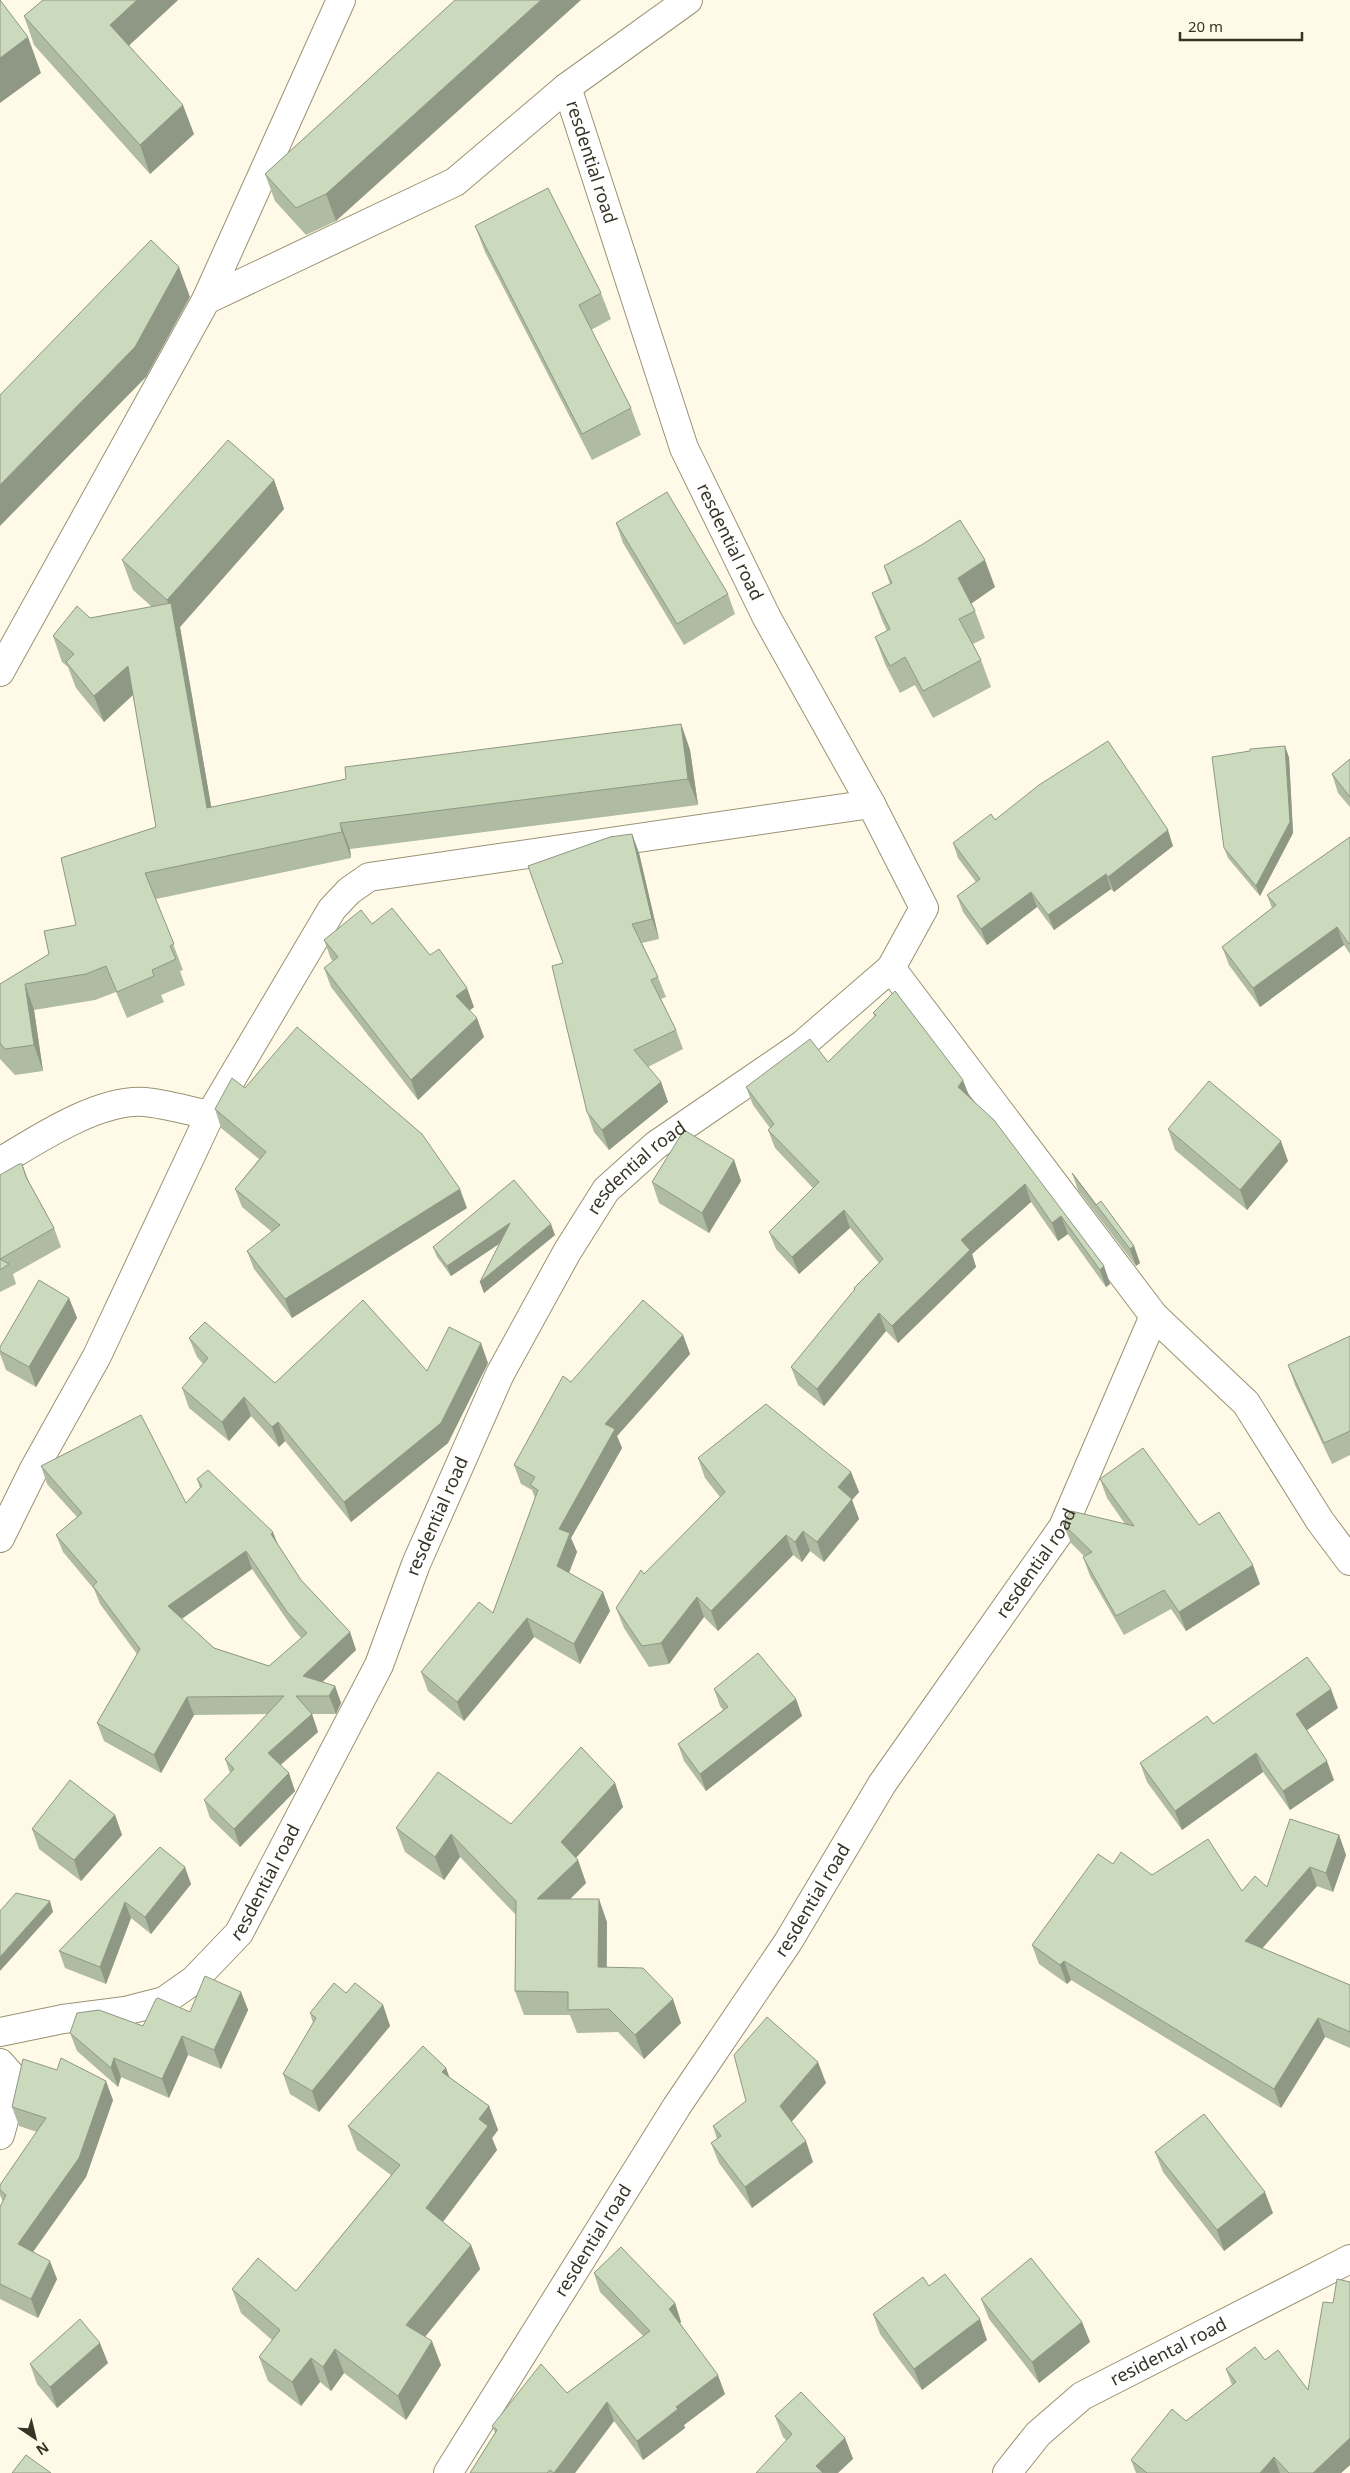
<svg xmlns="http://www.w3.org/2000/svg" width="1350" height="2473" font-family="'Noto Sans',sans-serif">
<rect width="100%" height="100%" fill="#fffae7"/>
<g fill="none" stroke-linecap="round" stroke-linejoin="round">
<g stroke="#9a9274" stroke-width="30">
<g id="minor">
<path id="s1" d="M567 87 684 448 767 618 871 804 924 908 891 968 1154 1316 1246 1403 1320 1521 1350 1561"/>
<path d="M206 300 341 0"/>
<path d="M0 672 206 300 455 182 567 87 688 0"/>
<path d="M0 1162C38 1139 100 1098 145 1102 166 1104 189 1111 210 1115"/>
<path d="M0 1538 34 1469 97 1356 210 1115 332 909 349 891 369 877 871 804"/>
<path id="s2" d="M0 2032 63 2019 125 2011 164 2001 194 1980 239 1933 379 1665 416 1564 500 1374 567 1252 606 1190 656 1145 802 1045 891 968"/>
<path d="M0 2063 15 2080 0 2135"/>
<path id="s3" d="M448 2473 677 2106 788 1942 882 1784 1063 1527 1154 1316"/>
<path id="s4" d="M1007 2473 1038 2434 1082 2396 1350 2259"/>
</g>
</g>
<use href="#minor" stroke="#fff" stroke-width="28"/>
</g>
<g fill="#afbba2" fill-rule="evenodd">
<path d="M43 0H178L129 45 194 134 150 174 34 45 24 16Z"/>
<path d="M455 0 336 221 306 235 275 201 265 174Z"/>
<path d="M475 226 601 293 611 319 591 330 631 408 641 435 592 460 485 252Z"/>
<path d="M274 480 284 509 180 627 211 807 681 724 690 750 698 805 350 849 351 858 156 899 183 970 180 971 185 985 161 995 164 1002 127 1018 116 992 95 1000 34 1010 43 1071 15 1075 0 1059V984L49 954 76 925 156 827 133 695 104 722 76 688 68 667 62 662 53 636 90 618 152 607 133 590 122 560Z"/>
<path d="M616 523 728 594 735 614 684 645 623 543Z"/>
<path d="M884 566 995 587 971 603 975 611 985 638 973 644 981 660 991 687 933 718 915 685 900 693 885 664 875 637 887 631 882 620 872 593 890 584Z"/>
<path d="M1289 757 1293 833 1260 896 1228 858 1224 848Z"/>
<path d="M1350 759V807L1338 793 1332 774Z"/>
<path d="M995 820 1173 846 1114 892 1111 889 1054 930 1037 907 987 945 963 912 957 896 976 882 958 858 953 843Z"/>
<path d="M632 834 639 853 659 939 642 943 658 977 666 997 661 999 676 1030 683 1049 648 1067 661 1082 668 1102 609 1150 594 1132 587 1112 563 963Z"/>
<path d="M1350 837V954L1344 945 1260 1007 1229 965 1222 947 1272 908 1267 895Z"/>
<path d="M372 924 474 1007 470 1010 484 1037 418 1100 331 987 324 968 333 961 331 959 324 940Z"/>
<path d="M873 1013 970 1098 1104 1266 1110 1284 1106 1287 1068 1234 1058 1241 1031 1202 972 1254 976 1267 898 1343 886 1331 824 1406 798 1385 791 1367 855 1290 854 1288 879 1263 850 1228 799 1274 776 1249 769 1232 813 1188 775 1148 768 1130 770 1128 753 1105 746 1087 828 1062 875 1017Z"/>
<path d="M245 1088 467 1208 292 1318 254 1269 247 1251 272 1232 242 1207 235 1189 259 1159 221 1128 215 1109Z"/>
<path d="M1168 1129 1288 1161 1247 1210 1175 1150Z"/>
<path d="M734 1160 741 1181 709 1233 659 1203 652 1182Z"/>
<path d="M22 1164 29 1182 54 1228 61 1247 13 1274 16 1284 0 1292V1175Z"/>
<path d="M1072 1173 1096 1205 1134 1246 1140 1263 1136 1266 1078 1190Z"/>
<path d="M555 1235 484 1293 480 1282 500 1243 451 1276 437 1257 433 1247Z"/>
<path d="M69 1298 77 1318 36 1387 6 1370 0 1354V1347Z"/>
<path d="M683 1335 690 1354 617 1436 622 1448 571 1538 577 1552 569 1573 603 1592 610 1611 580 1664 534 1637 464 1721 428 1691 421 1672 493 1613 535 1498 532 1490 521 1484 514 1465 571 1382Z"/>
<path d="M1350 1336V1455L1332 1464 1295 1385 1288 1365Z"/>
<path d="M189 1338 275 1383 427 1371 488 1363 448 1443 351 1522 285 1441 279 1447 251 1416 229 1441 189 1408 182 1388 203 1364 197 1357Z"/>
<path d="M698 1458 851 1472 859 1492 852 1500 859 1519 824 1562 810 1551 802 1562 793 1555 718 1631 704 1617 669 1664 649 1667 624 1628 616 1608 720 1497 705 1478Z"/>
<path d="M41 1466 186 1503 200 1488 197 1479 277 1543 301 1580 350 1632 356 1650 322 1682 335 1686 341 1703 336 1714H312L318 1732 281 1765 295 1791 240 1847 210 1818 204 1800 230 1773 225 1759 267 1714 194 1715 161 1773 104 1741 97 1723 137 1654 100 1604 94 1589 63 1552 56 1535 77 1517 47 1484ZM252 1569 294 1630 301 1638 269 1666 214 1648 182 1619Z"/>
<path d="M1100 1479 1199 1525 1260 1584 1186 1631 1171 1609 1124 1635 1090 1576 1083 1557 1084 1556 1071 1543 1063 1524H1125L1107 1498Z"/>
<path d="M714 1689 796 1699 802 1716 706 1791 684 1761 678 1744 723 1710 720 1706Z"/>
<path d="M1338 1708 1307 1730 1334 1780 1290 1810 1263 1772 1182 1830 1147 1782 1140 1763 1213 1724Z"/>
<path d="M615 1783 623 1807 576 1858 578 1860 586 1883 570 1899 607 1922V1967L681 2023 644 2059 618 2032 577 2033 570 2015H524L515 1991 516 1915 460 1857 444 1880 405 1852 396 1828 511 1824Z"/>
<path d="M115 1815 122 1835 81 1881 39 1849 32 1829Z"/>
<path d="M1339 1835 1346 1855 1333 1892 1317 1886 1262 1948 1350 1985V2048L1325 2037 1281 2108 1071 1980 1067 1984 1039 1964 1032 1945 1113 1864 1152 1875 1242 1891 1267 1887Z"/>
<path d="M160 1847 191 1884 151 1934 131 1918 106 1984 65 1968 59 1951Z"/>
<path d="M241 1992 248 2010 221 2069 188 2055 169 2098 121 2077 118 2087 77 2051 70 2033 143 2026 190 2012Z"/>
<path d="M346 1993 383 2005 390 2026 319 2112 290 2094 283 2074 313 2023 310 2013Z"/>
<path d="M446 2068 449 2077 489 2106 498 2130 492 2138 497 2150 443 2222 471 2245 480 2269 425 2337 441 2365 406 2420 344 2373 331 2391 320 2382 301 2406 268 2381 259 2357 272 2340 241 2313 232 2289 296 2291 391 2175 357 2150 348 2126Z"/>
<path d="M826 2083 791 2122 813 2162 752 2208 719 2163 711 2143 717 2139 713 2126Z"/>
<path d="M113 2100 86 2177 33 2252 57 2279 38 2318 0 2299V2207L3 2202 0 2195V2185L37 2132 19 2126 12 2107Z"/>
<path d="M1155 2152 1273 2213 1224 2251 1163 2172Z"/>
<path d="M594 2273 675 2303 681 2322 680 2323 725 2394 684 2425 685 2428 643 2460 614 2421 575 2473H470L495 2433 492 2426 567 2393 643 2336 600 2292Z"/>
<path d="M1350 2282V2465L1341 2473H1136L1131 2460 1186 2421 1232 2385 1226 2369 1265 2360 1308 2390 1333 2303Z"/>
<path d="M929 2286 987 2340 922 2390 880 2334 873 2314Z"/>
<path d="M981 2299 1082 2322 1090 2342 1039 2383 989 2319Z"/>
<path d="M108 2363 57 2408 37 2384 30 2364Z"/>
<path d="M775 2416 845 2438 853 2459 786 2440 783 2437Z"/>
</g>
<g fill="#8e9884">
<path d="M137 0H178L121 53 110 25Z"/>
<path d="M541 0H581L336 221 326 194Z"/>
<path d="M28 37 41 73 0 103V58Z"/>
<path d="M183 105 194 134 150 174 140 145Z"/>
<path d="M179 267 190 297 146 377 0 526V485Z"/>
<path d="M274 480 284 509 180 627 216 834 207 808 173 616 167 600Z"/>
<path d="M985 560 995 587 968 606 958 578Z"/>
<path d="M128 666 137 691 104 722 94 696Z"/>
<path d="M681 724 690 750 698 805 688 779Z"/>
<path d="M1285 746 1289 757 1293 833 1260 896 1256 886Z"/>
<path d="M340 823 350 849 351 858 342 832Z"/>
<path d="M1168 830 1173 846 1114 892 1108 877Z"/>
<path d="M632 834 639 853 659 939 652 919Z"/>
<path d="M1106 874 1111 889 1054 930 1048 915Z"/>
<path d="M1031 892 1037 907 987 945 981 929Z"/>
<path d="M1337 927 1344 945 1260 1007 1253 988Z"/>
<path d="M25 984 34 1010 43 1071 34 1045Z"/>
<path d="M467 988 474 1007 463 1015 456 996Z"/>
<path d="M477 1018 484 1037 418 1100 411 1080Z"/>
<path d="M963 1080 970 1098 958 1087Z"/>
<path d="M661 1082 668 1102 609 1150 602 1130Z"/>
<path d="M1281 1141 1288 1161 1247 1210 1240 1190Z"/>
<path d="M734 1160 741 1181 709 1233 702 1213Z"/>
<path d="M1025 1184 1031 1202 972 1254 976 1267 898 1343 892 1326 961 1240Z"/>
<path d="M460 1189 467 1208 292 1318 285 1299Z"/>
<path d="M844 1210 850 1228 799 1274 792 1257Z"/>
<path d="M1061 1216 1068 1234 1058 1241 1052 1223Z"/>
<path d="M510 1223 514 1234 451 1276 447 1266Z"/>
<path d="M551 1224 555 1235 484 1293 480 1282Z"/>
<path d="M1134 1246 1140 1263 1136 1266 1130 1249Z"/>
<path d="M1104 1266 1110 1284 1106 1287 1100 1270Z"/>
<path d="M69 1298 77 1318 36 1387 29 1367Z"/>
<path d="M879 1313 886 1331 824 1406 817 1389Z"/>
<path d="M683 1335 690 1354 617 1436 622 1448 571 1538 577 1552 564 1585 557 1566 559 1529 605 1424Z"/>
<path d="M481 1343 488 1363 448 1443 351 1522 344 1502Z"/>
<path d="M244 1397 251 1416 229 1441 222 1422Z"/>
<path d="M278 1422 285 1441 279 1447 272 1427Z"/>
<path d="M851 1472 859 1492 852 1500 859 1519 824 1562 817 1542 838 1487Z"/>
<path d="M803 1531 810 1551 802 1562 795 1542Z"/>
<path d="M273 1532 280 1550 271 1534Z"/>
<path d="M786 1535 793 1555 718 1631 711 1611Z"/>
<path d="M246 1551 252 1569 174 1624 168 1606Z"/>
<path d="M1253 1565 1260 1584 1186 1631 1179 1612Z"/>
<path d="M603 1592 610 1611 580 1664 574 1644Z"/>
<path d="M697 1597 704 1617 669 1664 661 1643Z"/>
<path d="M527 1618 534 1637 464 1721 457 1702Z"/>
<path d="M350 1632 356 1650 310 1694 303 1676Z"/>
<path d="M335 1686 341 1703 336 1714 329 1696Z"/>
<path d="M1331 1689 1338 1708 1303 1733 1296 1714Z"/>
<path d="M187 1697 194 1715 161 1773 154 1755Z"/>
<path d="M796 1699 802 1716 706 1791 700 1774Z"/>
<path d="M312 1714 318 1732 274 1770 268 1753Z"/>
<path d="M1256 1753 1263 1772 1182 1830 1175 1811Z"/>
<path d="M1327 1761 1334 1780 1290 1810 1283 1791Z"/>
<path d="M289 1773 295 1791 240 1847 234 1829Z"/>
<path d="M615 1783 623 1807 569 1865 561 1842Z"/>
<path d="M115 1815 122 1835 81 1881 74 1860Z"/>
<path d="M451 1834 460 1857 444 1880 435 1857Z"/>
<path d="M1339 1835 1346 1855 1333 1892 1326 1873Z"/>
<path d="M578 1860 586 1883 546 1923 537 1899Z"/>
<path d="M185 1867 191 1884 151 1934 145 1917Z"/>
<path d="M1310 1867 1317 1886 1252 1960 1245 1941Z"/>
<path d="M599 1899 607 1922 606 1990 598 1967Z"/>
<path d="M50 1901 53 1912 0 1971V1957Z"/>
<path d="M125 1902 131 1918 106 1984 100 1967Z"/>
<path d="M1064 1961 1071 1980 1067 1984 1060 1965Z"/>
<path d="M241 1992 248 2010 221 2069 214 2050Z"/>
<path d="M673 1999 681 2023 644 2059 635 2035Z"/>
<path d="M383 2005 390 2026 319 2112 312 2091Z"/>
<path d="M1318 2018 1325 2037 1281 2108 1274 2089Z"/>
<path d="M182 2036 188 2055 169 2098 162 2079Z"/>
<path d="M114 2058 121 2077 118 2087 111 2068Z"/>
<path d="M818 2062 826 2083 787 2127 780 2106Z"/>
<path d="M446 2068 455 2092 442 2072Z"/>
<path d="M106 2081 113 2100 86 2177 25 2263 18 2244Z"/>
<path d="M489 2106 498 2130 492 2138 497 2150 435 2232 426 2208 479 2119Z"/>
<path d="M806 2141 813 2162 752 2208 745 2187Z"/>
<path d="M1265 2192 1273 2213 1224 2251 1217 2230Z"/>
<path d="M471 2245 480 2269 415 2349 406 2325Z"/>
<path d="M50 2261 57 2279 38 2318 31 2299Z"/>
<path d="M675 2303 681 2322 676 2327 669 2309Z"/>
<path d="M980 2319 987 2340 922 2390 914 2369Z"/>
<path d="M1082 2322 1090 2342 1039 2383 1032 2362Z"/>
<path d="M432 2341 441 2365 406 2420 398 2396Z"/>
<path d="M100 2343 108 2363 57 2408 50 2387Z"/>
<path d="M335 2349 344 2373 331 2391 323 2367Z"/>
<path d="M311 2358 320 2382 301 2406 292 2382Z"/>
<path d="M718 2375 725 2394 684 2425 685 2428 643 2460 637 2441 676 2407Z"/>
<path d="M607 2402 614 2421 575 2473H554Z"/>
<path d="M845 2438 853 2459 838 2473H818L816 2466Z"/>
<path d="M1350 2438V2465L1341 2473H1313Z"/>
<path d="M1274 2457 1280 2473H1260Z"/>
</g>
<g fill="#cbd9bc" stroke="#8e9884" fill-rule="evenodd">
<path d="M0 0 28 37 0 58Z"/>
<path d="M43 0H137L110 25 183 105 140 145 24 16Z"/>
<path d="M455 0H541L326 194 296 208 265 174Z"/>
<path d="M548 188 601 293 579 305 631 408 582 434 475 226Z"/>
<path d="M151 240 179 267 135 347 0 485V395Z"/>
<path d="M228 440 274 480 167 600 122 560Z"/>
<path d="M667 492 728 594 677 624 616 523Z"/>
<path d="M960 520 985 560 958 578 975 611 959 619 981 660 923 691 905 657 890 666 875 637 890 629 872 593 892 583 884 566 923 544Z"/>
<path d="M171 603 207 808 346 779 345 767 681 724 688 779 340 823 342 832 145 873 174 944 170 946 176 959 152 970 154 976 117 992 106 966 86 974 25 984 34 1045 5 1049 0 1043V984L49 954 44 931 76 925 61 858 156 827 128 666 94 696 66 662 74 654 53 636 77 606 90 618Z"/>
<path d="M1108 741 1168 830 1108 877 1106 874 1048 915 1031 892 981 929 957 896 980 879 953 843 991 814 995 820 1039 785Z"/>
<path d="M1285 746 1290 822 1256 886 1224 848 1212 757 1250 751V749Z"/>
<path d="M1350 759V797L1332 774Z"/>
<path d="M632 834 652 919 632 924 658 977 651 980 676 1030 634 1050 661 1082 602 1130 587 1112 552 966 563 963 528 866 610 837Z"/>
<path d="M1350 837V943L1349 944 1337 927 1253 988 1222 947 1276 905 1267 895Z"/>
<path d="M392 908 430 955 439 949 467 988 456 996 477 1018 411 1080 324 968 338 957 324 940 361 910 372 924Z"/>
<path d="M895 991 963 1080 958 1087 994 1120 1104 1266 1100 1270 1061 1216 1052 1223 1025 1184 961 1240 970 1250 892 1326 879 1313 817 1389 791 1367 855 1289 854 1288 883 1259 844 1210 792 1257 769 1232 819 1182 768 1130 774 1124 746 1087 810 1039 828 1062 876 1015 873 1013Z"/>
<path d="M297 1027 422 1134 460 1189 285 1299 247 1251 280 1225 235 1189 266 1152 215 1109 232 1078 245 1088Z"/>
<path d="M1209 1081 1281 1141 1240 1190 1168 1129Z"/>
<path d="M684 1130 734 1160 702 1213 652 1182Z"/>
<path d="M19 1164H22L26 1177 54 1228 0 1259V1175Z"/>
<path d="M1072 1173 1096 1205 1101 1201 1134 1246 1130 1249Z"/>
<path d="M514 1180 551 1224 480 1282 510 1223 447 1266 433 1247Z"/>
<path d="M0 1259 9 1264 0 1270Z"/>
<path d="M39 1280 69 1298 29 1367 0 1351V1347Z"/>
<path d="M363 1300 427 1371 449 1327 481 1343 441 1423 344 1502 278 1422 272 1427 244 1397 222 1422 182 1388 208 1358 189 1338 205 1322 275 1383Z"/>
<path d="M643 1300 683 1335 605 1424 615 1429 559 1529 570 1533 557 1566 603 1592 574 1644 527 1618 457 1702 421 1672 479 1602 493 1613 538 1490 530 1485 535 1477 514 1465 563 1376 571 1382Z"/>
<path d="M1350 1336V1431L1324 1443 1288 1365Z"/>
<path d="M766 1404 851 1472 838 1487 852 1499 817 1542 803 1531 795 1542 786 1535 711 1611 697 1597 661 1643 642 1646 616 1608 641 1570 644 1574 725 1492 698 1458Z"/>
<path d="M141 1415 186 1503 202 1486 197 1479 208 1470 273 1532 271 1534 301 1580 350 1632 303 1676 335 1686 329 1696H296L312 1714 268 1753 289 1773 234 1829 204 1800 234 1769 225 1759 284 1696 187 1697 154 1755 97 1723 140 1649 93 1586 97 1582 56 1535 82 1513 41 1466ZM246 1551 287 1612 307 1633 269 1666 214 1648 168 1606Z"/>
<path d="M1143 1448 1199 1525 1219 1512 1253 1565 1179 1612 1164 1590 1116 1616 1083 1557 1092 1552 1063 1524 1071 1511 1134 1526 1100 1479Z"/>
<path d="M758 1653 796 1699 700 1774 678 1744 728 1707 714 1689Z"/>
<path d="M1307 1657 1331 1689 1296 1714 1327 1761 1283 1791 1256 1753 1175 1811 1140 1763 1207 1716 1213 1724Z"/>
<path d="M581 1747 615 1783 561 1842 578 1860 537 1899H599L598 1967 643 1968 673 1999 635 2035 609 2009 568 2010V1992L515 1991 516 1901 451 1834 435 1857 396 1828 438 1772 511 1824Z"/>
<path d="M70 1780 115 1815 74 1860 32 1829Z"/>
<path d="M1290 1819 1339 1835 1326 1873 1310 1867 1245 1941 1350 1985V2032L1318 2018 1274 2089 1064 1961 1060 1965 1032 1945 1098 1854 1113 1864 1121 1852 1152 1875 1208 1839 1242 1891 1255 1876 1267 1887Z"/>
<path d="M160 1847 185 1867 145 1917 125 1902 100 1967 59 1951Z"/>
<path d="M16 1893 50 1901 0 1957V1911Z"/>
<path d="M205 1976 241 1992 214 2050 182 2036 162 2079 114 2058 111 2068 70 2033 77 2013 99 2010 143 2026 156 1999 158 1998 190 2012Z"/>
<path d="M334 1983 346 1993 355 1983 383 2005 312 2091 283 2074 316 2018 310 2013Z"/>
<path d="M767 2017 818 2062 780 2106 806 2141 745 2187 711 2143 721 2136 713 2126 746 2101 734 2055Z"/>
<path d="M423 2046 446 2068 442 2072 489 2106 479 2119 488 2126 426 2208 471 2245 406 2325 432 2341 398 2396 335 2349 323 2367 311 2358 292 2382 259 2357 280 2330 232 2289 258 2258 296 2291 400 2165 348 2126Z"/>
<path d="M61 2058 106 2081 79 2158 18 2244 50 2261 31 2299 0 2284V2207L6 2195 0 2190V2185L46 2118 12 2107 23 2059 57 2070Z"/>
<path d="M1204 2114 1265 2192 1217 2230 1155 2152Z"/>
<path d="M621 2247 675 2303 669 2309 718 2375 676 2407 678 2409 637 2441 607 2402 554 2473 550 2470 547 2473H470L497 2430 492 2426 541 2364 567 2393 650 2331 594 2273Z"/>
<path d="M1031 2258 1082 2322 1032 2362 981 2299Z"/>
<path d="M945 2274 980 2319 914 2369 873 2314 923 2277 929 2286Z"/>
<path d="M1337 2279 1350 2282V2438L1313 2473H1289L1274 2457 1260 2473H1147L1131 2460 1172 2409 1186 2421 1236 2382 1226 2369 1255 2347 1265 2360 1278 2350 1308 2390 1323 2302 1333 2303Z"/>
<path d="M80 2319 100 2343 50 2387 30 2364Z"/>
<path d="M801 2392 845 2438 816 2466 823 2473H756L792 2434 775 2416Z"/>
<path d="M26 2455 51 2473H12Z"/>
</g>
<g text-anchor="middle" stroke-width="5" stroke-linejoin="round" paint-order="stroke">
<g font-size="18" fill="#363327" stroke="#fffae7">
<text dy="6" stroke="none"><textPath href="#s1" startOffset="79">resdential road</textPath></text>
<text dy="6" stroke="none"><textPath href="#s1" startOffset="484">resdential road</textPath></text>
<text dy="6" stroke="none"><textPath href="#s2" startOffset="1136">resdential road</textPath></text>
<text dy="6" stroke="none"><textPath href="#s2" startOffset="731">resdential road</textPath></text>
<text dy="6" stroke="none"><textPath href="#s3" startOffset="1084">resdential road</textPath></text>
<text dy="6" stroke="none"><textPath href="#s2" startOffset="326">resdential road</textPath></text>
<text dy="6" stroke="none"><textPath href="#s3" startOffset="679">resdential road</textPath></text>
<text dy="6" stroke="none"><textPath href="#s3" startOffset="274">resdential road</textPath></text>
<text dy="6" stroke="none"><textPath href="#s4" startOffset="205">residental road</textPath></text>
</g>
</g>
<g transform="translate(35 2438) rotate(145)" stroke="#fffae7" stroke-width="4" paint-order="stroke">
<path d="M0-4L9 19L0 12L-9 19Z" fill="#363327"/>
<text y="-8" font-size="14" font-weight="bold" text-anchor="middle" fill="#363327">N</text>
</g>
<path d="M1180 32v8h122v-8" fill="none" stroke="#363327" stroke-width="2.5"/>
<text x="1188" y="32" font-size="15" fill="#363327" stroke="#fffae7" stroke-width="4" paint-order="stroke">20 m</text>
</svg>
